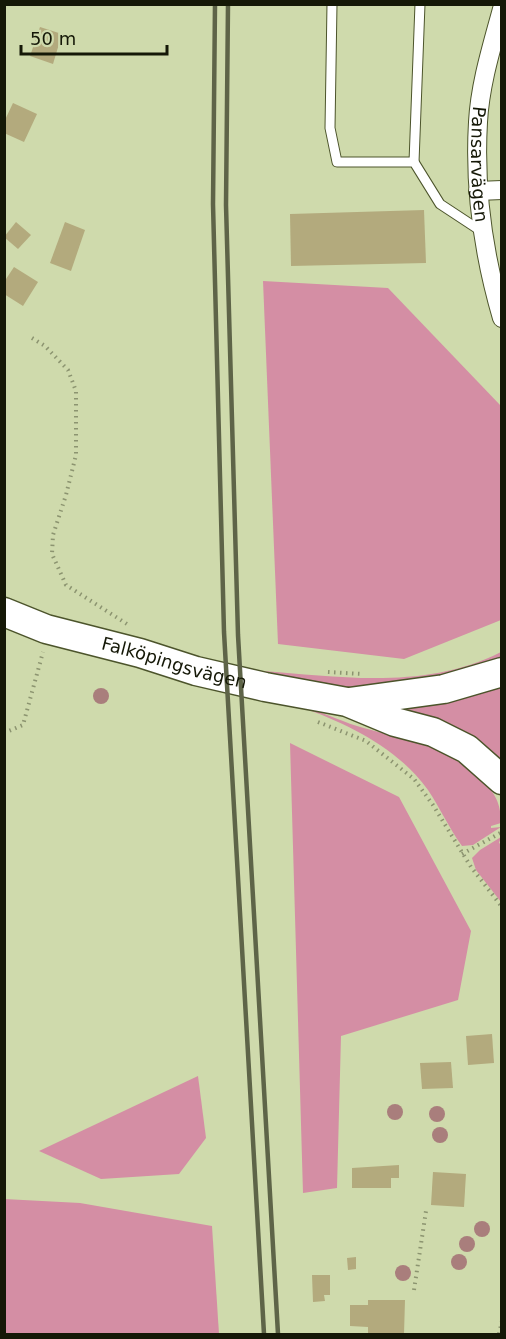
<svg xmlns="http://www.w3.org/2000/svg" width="506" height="1339" font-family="'DejaVu Sans',sans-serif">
<rect width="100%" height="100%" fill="#cfdaac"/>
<g fill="#d48ea4">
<path d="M263 281 388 288 501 406V620L404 659 278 644Z"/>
<path d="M501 652V665L376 690 320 684 262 674V671C343 677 426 690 501 652Z"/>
<path d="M501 681V766L392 707Z"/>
<path d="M301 707C321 711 338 720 357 726 406 741 442 740 481 779 495 793 501 803 501 823L491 826V828L501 827 473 845 462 846C449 828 440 808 428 790 398 748 348 724 301 707Z"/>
<path d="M290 743 399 797 471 931 458 1000 341 1036 337 1188 303 1193Z"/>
<path d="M501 837 499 843 502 845 501 902 476 870 472 858 480 850Z"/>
<path d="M198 1076 206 1138 179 1174 101 1179 39 1151Z"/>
<path d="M4 1199 80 1203 212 1226 219 1334H5Z"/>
</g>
<g fill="#b3aa7d">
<path d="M40 27 62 34 53 64 30 56Z"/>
<path d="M13 103 37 114 24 142 4 133V122Z"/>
<path d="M424 210 426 263 291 266 290 214Z"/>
<path d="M16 222 31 235 18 249 4 237Z"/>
<path d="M65 222 85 230 71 271 50 263Z"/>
<path d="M14 267 38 282 23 306 4 294V282Z"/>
<path d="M492 1034 494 1063 468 1065 466 1036Z"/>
<path d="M451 1062 453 1088 422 1089 420 1063Z"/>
<path d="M399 1165V1178H391V1188H352V1168Z"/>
<path d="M433 1172 466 1174 464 1207 431 1205Z"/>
<path d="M356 1257V1269L348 1270 347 1258Z"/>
<path d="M312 1275H330V1295H324L325 1301 313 1302Z"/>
<path d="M368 1300H405L404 1334H368V1327L350 1326V1305H368Z"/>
</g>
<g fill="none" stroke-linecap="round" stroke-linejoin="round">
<g stroke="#4c542b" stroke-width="11">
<g id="lane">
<path d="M332 4 330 128 337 162H414L440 204 481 231"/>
<path d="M414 162 420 4"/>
</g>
</g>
<g stroke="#4c542b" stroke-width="20">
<g id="street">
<path id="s1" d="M502 9C492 46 480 84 478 122 474 190 483 253 502 318"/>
<path d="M478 191 502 190"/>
</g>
</g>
<g stroke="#4c542b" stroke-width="31">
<g id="primary">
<path id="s2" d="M4 612 46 629 140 653 196 671 265 687 347 702 395 722 433 732 467 749 502 780"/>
<path d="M349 702 444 689 502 672"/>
</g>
</g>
<g stroke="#8c9470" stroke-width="4" stroke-dasharray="1.5 4.5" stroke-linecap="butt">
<path d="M32 338 45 346 68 370 76 391V455L66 495 53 535 52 554 66 585 127 624"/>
<path d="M328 672 362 674"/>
<path d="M318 722 366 741 414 779 433 805 471 867 502 907"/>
<path d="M4 733 23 725 43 652"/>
<path d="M462 854 502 832"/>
<path d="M414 1290 426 1211"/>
<path d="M499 1334 502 1321"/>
</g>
<use href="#lane" stroke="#fff" stroke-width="9"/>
<use href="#street" stroke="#fff" stroke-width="18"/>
<use href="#primary" stroke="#fff" stroke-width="28"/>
<g stroke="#5e6448" stroke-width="4.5">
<path d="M215 4 213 204 224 632 264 1334"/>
<path d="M228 4 226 205 238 635 278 1334"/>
</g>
</g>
<g fill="#a97e7c">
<circle cx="101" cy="696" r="8"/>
<circle cx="395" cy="1112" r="8"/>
<circle cx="437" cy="1114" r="8"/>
<circle cx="440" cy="1135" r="8"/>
<circle cx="482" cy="1229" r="8"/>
<circle cx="467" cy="1244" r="8"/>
<circle cx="459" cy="1262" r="8"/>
<circle cx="403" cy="1273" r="8"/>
</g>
<g text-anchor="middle" stroke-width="4.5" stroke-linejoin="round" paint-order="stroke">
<g font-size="18" fill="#151807" stroke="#cfdaac">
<text dy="6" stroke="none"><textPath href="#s1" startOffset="158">Pansarvägen</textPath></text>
<text dy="6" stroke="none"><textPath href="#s2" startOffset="178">Falköpingsvägen</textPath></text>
</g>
</g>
<rect width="506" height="1339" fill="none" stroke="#151807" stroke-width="12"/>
<path d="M21 45v9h146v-9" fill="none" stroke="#151807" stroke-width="3"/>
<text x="30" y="45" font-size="18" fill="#151807" stroke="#cfdaac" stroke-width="4.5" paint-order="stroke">50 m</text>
</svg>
